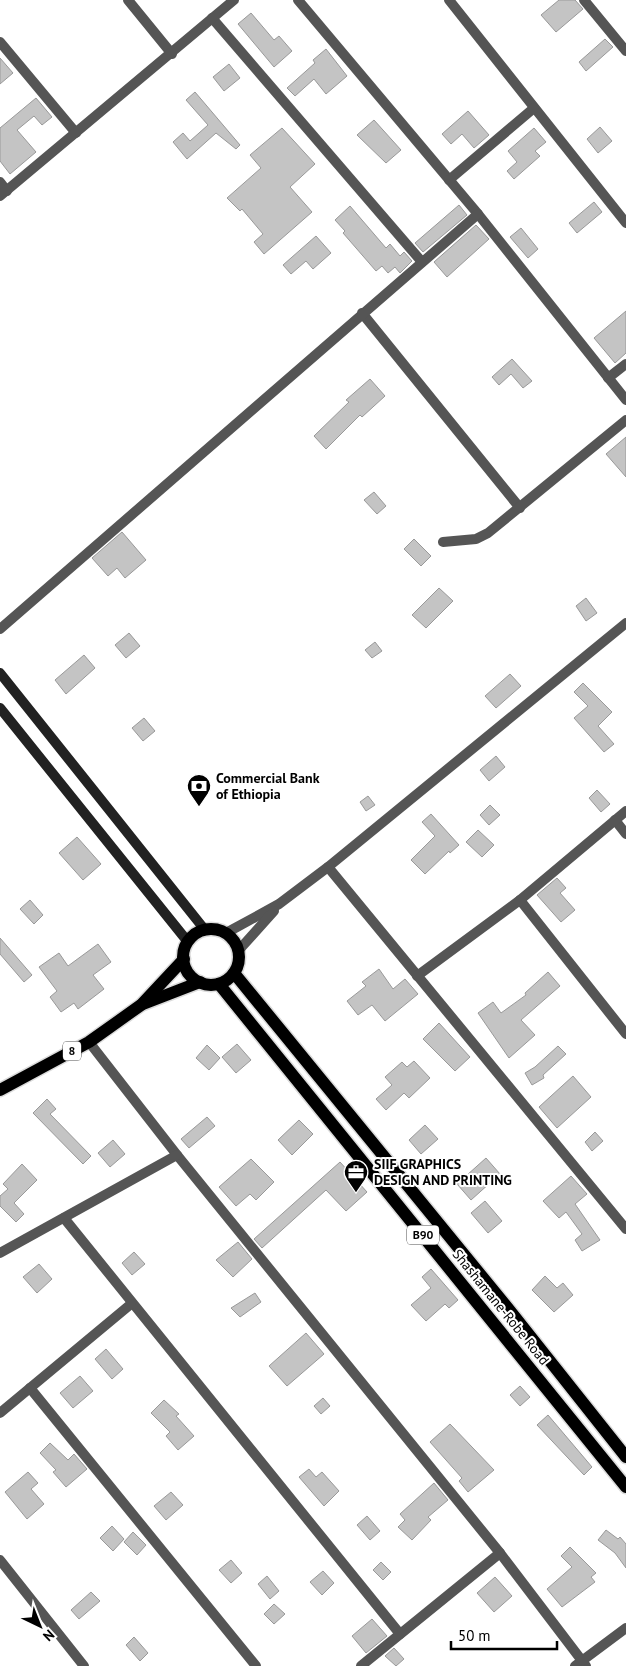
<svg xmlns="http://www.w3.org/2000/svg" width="626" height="1666" font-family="'PT Sans',sans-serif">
<rect width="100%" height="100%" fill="#fff"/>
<g fill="#c4c4c4" stroke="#999">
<path d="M559 0H575L583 9 556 32 541 15Z"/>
<path d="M251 13 274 40 279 36 292 51 274 67 238 24Z"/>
<path d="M605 39 613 47 586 71 579 62Z"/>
<path d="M326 49 347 76 326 94 314 79 295 96 287 88 315 63 313 60Z"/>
<path d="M0 58 13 73 0 84Z"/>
<path d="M229 64 240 78 224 91 213 77Z"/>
<path d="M195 92 240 145 236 149 216 133 187 159 173 142 183 133 190 141 208 125 186 100Z"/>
<path d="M36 98 52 117 42 125 34 116 17 130 36 152 10 174 0 161V128Z"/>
<path d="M468 111 489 135 474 148 462 134 451 144 442 134Z"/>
<path d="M374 120 401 150 386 163 357 135Z"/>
<path d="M600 127 612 141 598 153 587 139Z"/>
<path d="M282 128 315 164 290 187 312 212 264 254 254 242 263 234 242 209 240 211 227 198 261 168 250 155Z"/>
<path d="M534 128 546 142 535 151 540 156 514 179 507 171 517 162 508 151Z"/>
<path d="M594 202 602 212 577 233 569 223Z"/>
<path d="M459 205 467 215 423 252 415 243Z"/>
<path d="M350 206 386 248 390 244 400 256 404 252 412 261 400 273 395 267 388 273 382 266 376 271 343 233 345 231 335 220Z"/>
<path d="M476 225 489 239 447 277 434 262Z"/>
<path d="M521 228 538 249 528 258 510 237Z"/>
<path d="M316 236 331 253 313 269 306 261 291 274 283 265Z"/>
<path d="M626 311V353L615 363 594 338Z"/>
<path d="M512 359 532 381 523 388 511 374 499 385 492 377Z"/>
<path d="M370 379 385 396 362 417 360 415 326 449 314 436 349 402 346 400Z"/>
<path d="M626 437V477L606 454Z"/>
<path d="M374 492 386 506 377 514 364 500Z"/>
<path d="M122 532 146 560 125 578 117 568 108 576 92 558Z"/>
<path d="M414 539 431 556 421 566 404 549Z"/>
<path d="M439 588 453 601 426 628 412 615Z"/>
<path d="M586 598 597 613 586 621 576 606Z"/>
<path d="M129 633 140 646 126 658 115 645Z"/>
<path d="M375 642 382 651 372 658 365 650Z"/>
<path d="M84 655 95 668 66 694 55 680Z"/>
<path d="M510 674 521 686 496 708 485 696Z"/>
<path d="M583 683 612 712 598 726 614 744 604 752 574 718 588 706 574 692Z"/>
<path d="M144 718 155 731 143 741 132 728Z"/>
<path d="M496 756 505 767 489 781 480 770Z"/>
<path d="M597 790 610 804 601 812 589 798Z"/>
<path d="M368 796 375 805 366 811 360 802Z"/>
<path d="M490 805 500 815 489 825 480 815Z"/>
<path d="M431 814 459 845 450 853 449 851 425 874 411 860 435 836 422 822Z"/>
<path d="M478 830 494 845 482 857 466 842Z"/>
<path d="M77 837 101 864 83 880 59 853Z"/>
<path d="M557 878 566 888 560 893 575 910 561 922 537 895Z"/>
<path d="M30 900 43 915 34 924 20 909Z"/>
<path d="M0 938 32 975 24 982 0 954Z"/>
<path d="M98 944 111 962 93 975 104 989 78 1009 74 1003 61 1012 50 997 57 991 39 967 59 953 68 966Z"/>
<path d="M379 969 393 989 405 979 418 994 385 1021 372 1005 358 1015 347 1001 366 986 362 982Z"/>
<path d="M548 972 560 986 521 1020 535 1035 509 1058 478 1013 493 1002 501 1013 526 995 525 993Z"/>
<path d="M439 1023 470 1057 455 1071 423 1039Z"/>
<path d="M237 1044 251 1060 236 1073 222 1057Z"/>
<path d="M207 1045 220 1058 209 1070 196 1058Z"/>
<path d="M558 1046 566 1054 543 1075 544 1078 532 1085 525 1073 535 1067Z"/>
<path d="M414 1061 430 1078 409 1098 404 1093 386 1110 376 1099 392 1085 385 1077 402 1062 407 1067Z"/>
<path d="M573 1076 591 1097 557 1128 539 1107Z"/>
<path d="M47 1099 56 1109 50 1114 91 1156 83 1164 33 1113Z"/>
<path d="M207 1117 215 1126 189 1148 181 1139Z"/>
<path d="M299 1120 313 1134 292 1155 278 1140Z"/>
<path d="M425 1125 438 1139 421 1154 409 1140Z"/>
<path d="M595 1132 603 1141 592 1151 585 1142Z"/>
<path d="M113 1140 125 1154 110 1167 98 1153Z"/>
<path d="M486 1158 500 1174 471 1200 457 1184Z"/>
<path d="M251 1159 274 1182 256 1200 250 1194 236 1206 219 1187Z"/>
<path d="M340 1162 367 1192 346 1211 326 1190 262 1248 254 1239Z"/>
<path d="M22 1164 37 1180 14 1203 24 1214 16 1222 0 1206V1196L8 1189 3 1184Z"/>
<path d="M571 1176 587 1194 575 1204 600 1240 582 1251 575 1240 582 1234 566 1212 559 1218 543 1201Z"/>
<path d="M485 1201 502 1221 488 1233 471 1213Z"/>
<path d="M238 1242 252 1259 233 1277 216 1260Z"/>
<path d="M134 1252 145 1264 132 1275 122 1263Z"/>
<path d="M39 1264 52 1279 37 1293 23 1277Z"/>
<path d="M431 1269 458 1300 449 1308 445 1304 426 1321 411 1305 431 1288 422 1277Z"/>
<path d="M545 1276 557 1288 563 1283 573 1295 554 1312 532 1290Z"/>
<path d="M255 1293 261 1302 240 1317 231 1308Z"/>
<path d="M306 1333 324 1354 287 1386 269 1366Z"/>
<path d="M106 1349 123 1369 112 1379 95 1359Z"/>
<path d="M80 1376 93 1391 73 1408 60 1393Z"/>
<path d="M520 1386 530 1397 520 1406 510 1395Z"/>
<path d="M323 1398 330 1406 321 1414 314 1406Z"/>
<path d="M164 1400 179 1414 176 1416 194 1436 178 1450 166 1436 170 1432 151 1413Z"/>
<path d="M548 1415 592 1467 584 1475 537 1425Z"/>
<path d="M450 1424 494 1470 468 1492 459 1481 462 1478 430 1442Z"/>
<path d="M50 1443 68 1460 74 1454 87 1469 66 1487 53 1472 56 1470 40 1453Z"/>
<path d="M309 1469 316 1477 322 1472 339 1491 324 1506 299 1477Z"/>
<path d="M28 1472 38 1483 31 1489 44 1504 27 1519 5 1492Z"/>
<path d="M434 1483 448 1500 428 1517 431 1520 412 1540 398 1527 405 1520 400 1514Z"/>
<path d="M171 1492 183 1505 166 1520 154 1506Z"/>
<path d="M367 1516 380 1531 370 1540 357 1525Z"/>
<path d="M112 1526 124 1539 113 1551 100 1538Z"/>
<path d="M606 1530 618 1539 620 1537 626 1544V1568L615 1553 598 1540Z"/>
<path d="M133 1532 146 1545 137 1555 124 1542Z"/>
<path d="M570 1547 596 1573 591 1577 595 1582 562 1607 547 1589 572 1567 561 1556Z"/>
<path d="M231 1560 242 1573 231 1583 219 1570Z"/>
<path d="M381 1562 391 1572 383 1580 373 1570Z"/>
<path d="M323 1571 334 1583 322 1595 310 1582Z"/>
<path d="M267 1576 279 1591 270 1599 258 1584Z"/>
<path d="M495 1577 512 1596 494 1612 477 1593Z"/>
<path d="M91 1592 100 1601 79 1619 71 1610Z"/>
<path d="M274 1604 285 1614 274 1624 264 1614Z"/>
<path d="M372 1619 387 1636 366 1653 352 1636Z"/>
<path d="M134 1637 148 1653 140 1661 126 1645Z"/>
<path d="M394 1648 404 1659 396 1666 385 1656Z"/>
</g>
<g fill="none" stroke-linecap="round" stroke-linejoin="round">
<g stroke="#dbdbdb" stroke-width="15">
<g id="primary">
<circle cx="211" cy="957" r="28"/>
<path d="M234 973 511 1312 626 1457"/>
<path d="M219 984 626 1487"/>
<path d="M143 1004 200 982"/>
<path d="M0 1090 89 1042 141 1005 184 959"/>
</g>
</g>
<g stroke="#555" stroke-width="10">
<path d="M128 0 172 54"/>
<path d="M298 0 478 214 626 400"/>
<path d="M449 0 626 223"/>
<path d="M584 0 626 51"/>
<path d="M212 18 422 262"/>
<path d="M0 42 76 133"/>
<path d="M449 180 534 108"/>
<path d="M0 182 7 191"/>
<path d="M0 196 234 0"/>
<path d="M362 313 520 508"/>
<path d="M608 378 626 364"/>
<path d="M443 542 476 539 488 533 626 420"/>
<path d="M0 629 478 214"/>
<path d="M615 820 626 834"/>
<path d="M328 867 626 1229"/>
<path d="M520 900 626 1034"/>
<path d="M226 933 279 904 328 867 626 623"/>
<path d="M238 951 274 911"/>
<path d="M417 976 520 900 626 811"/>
<path d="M89 1042 177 1155 500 1553 586 1666"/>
<path d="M64 1218 400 1634"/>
<path d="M0 1253 177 1155"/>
<path d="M30 1388 256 1666"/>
<path d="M0 1413 131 1304"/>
<path d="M0 1560 84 1666"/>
<path d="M361 1666 500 1553"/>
<path d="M575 1666 626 1628"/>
</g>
<g stroke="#222" stroke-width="10">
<path d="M0 673 205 930"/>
<path d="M0 708 188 942"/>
</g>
<use href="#primary" stroke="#000" stroke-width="12"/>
</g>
<defs>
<g id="bank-pin" transform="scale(1.25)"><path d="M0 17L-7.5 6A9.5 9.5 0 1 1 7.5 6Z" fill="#000" stroke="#fff"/><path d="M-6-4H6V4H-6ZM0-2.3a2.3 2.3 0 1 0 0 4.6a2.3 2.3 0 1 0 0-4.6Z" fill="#fff"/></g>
<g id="office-pin" transform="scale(1.25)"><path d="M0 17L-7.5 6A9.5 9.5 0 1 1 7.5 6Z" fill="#000" stroke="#fff"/><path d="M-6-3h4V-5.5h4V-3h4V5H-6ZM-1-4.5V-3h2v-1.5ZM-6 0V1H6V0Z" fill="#fff"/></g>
</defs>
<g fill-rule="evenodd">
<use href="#bank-pin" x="199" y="786"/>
<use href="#office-pin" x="356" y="1172"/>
</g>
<g text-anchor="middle" stroke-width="4" stroke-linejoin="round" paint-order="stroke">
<g fill="#fff" stroke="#4c4c4c" stroke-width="1">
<rect x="63" y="1041.5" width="18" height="19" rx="4"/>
<rect x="407" y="1225.5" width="32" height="19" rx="4"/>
</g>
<g font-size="12" font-weight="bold" fill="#000">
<text x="72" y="1055">8</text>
<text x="423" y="1239">B90</text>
</g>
<g font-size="14" font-weight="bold" fill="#000" stroke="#fff" text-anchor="start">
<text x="216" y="783">Commercial Bank<tspan x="216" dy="16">of Ethiopia</tspan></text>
<text x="374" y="1169">SIIF GRAPHICS<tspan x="374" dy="16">DESIGN AND PRINTING</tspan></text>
</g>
<g font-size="14" fill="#000" stroke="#fff">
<text transform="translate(501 1307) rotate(51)" y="5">Shashamane-Robe Road</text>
</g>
</g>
<g transform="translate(40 1626) rotate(137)" stroke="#ffffff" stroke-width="4" paint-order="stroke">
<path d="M0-4L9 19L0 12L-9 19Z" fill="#000000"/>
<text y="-8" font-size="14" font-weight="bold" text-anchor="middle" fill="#000000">N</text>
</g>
<path d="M451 1641v8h106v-8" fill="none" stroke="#000000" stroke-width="2.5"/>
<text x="458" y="1641" font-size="15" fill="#000000" stroke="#ffffff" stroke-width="4" paint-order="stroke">50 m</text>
</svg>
